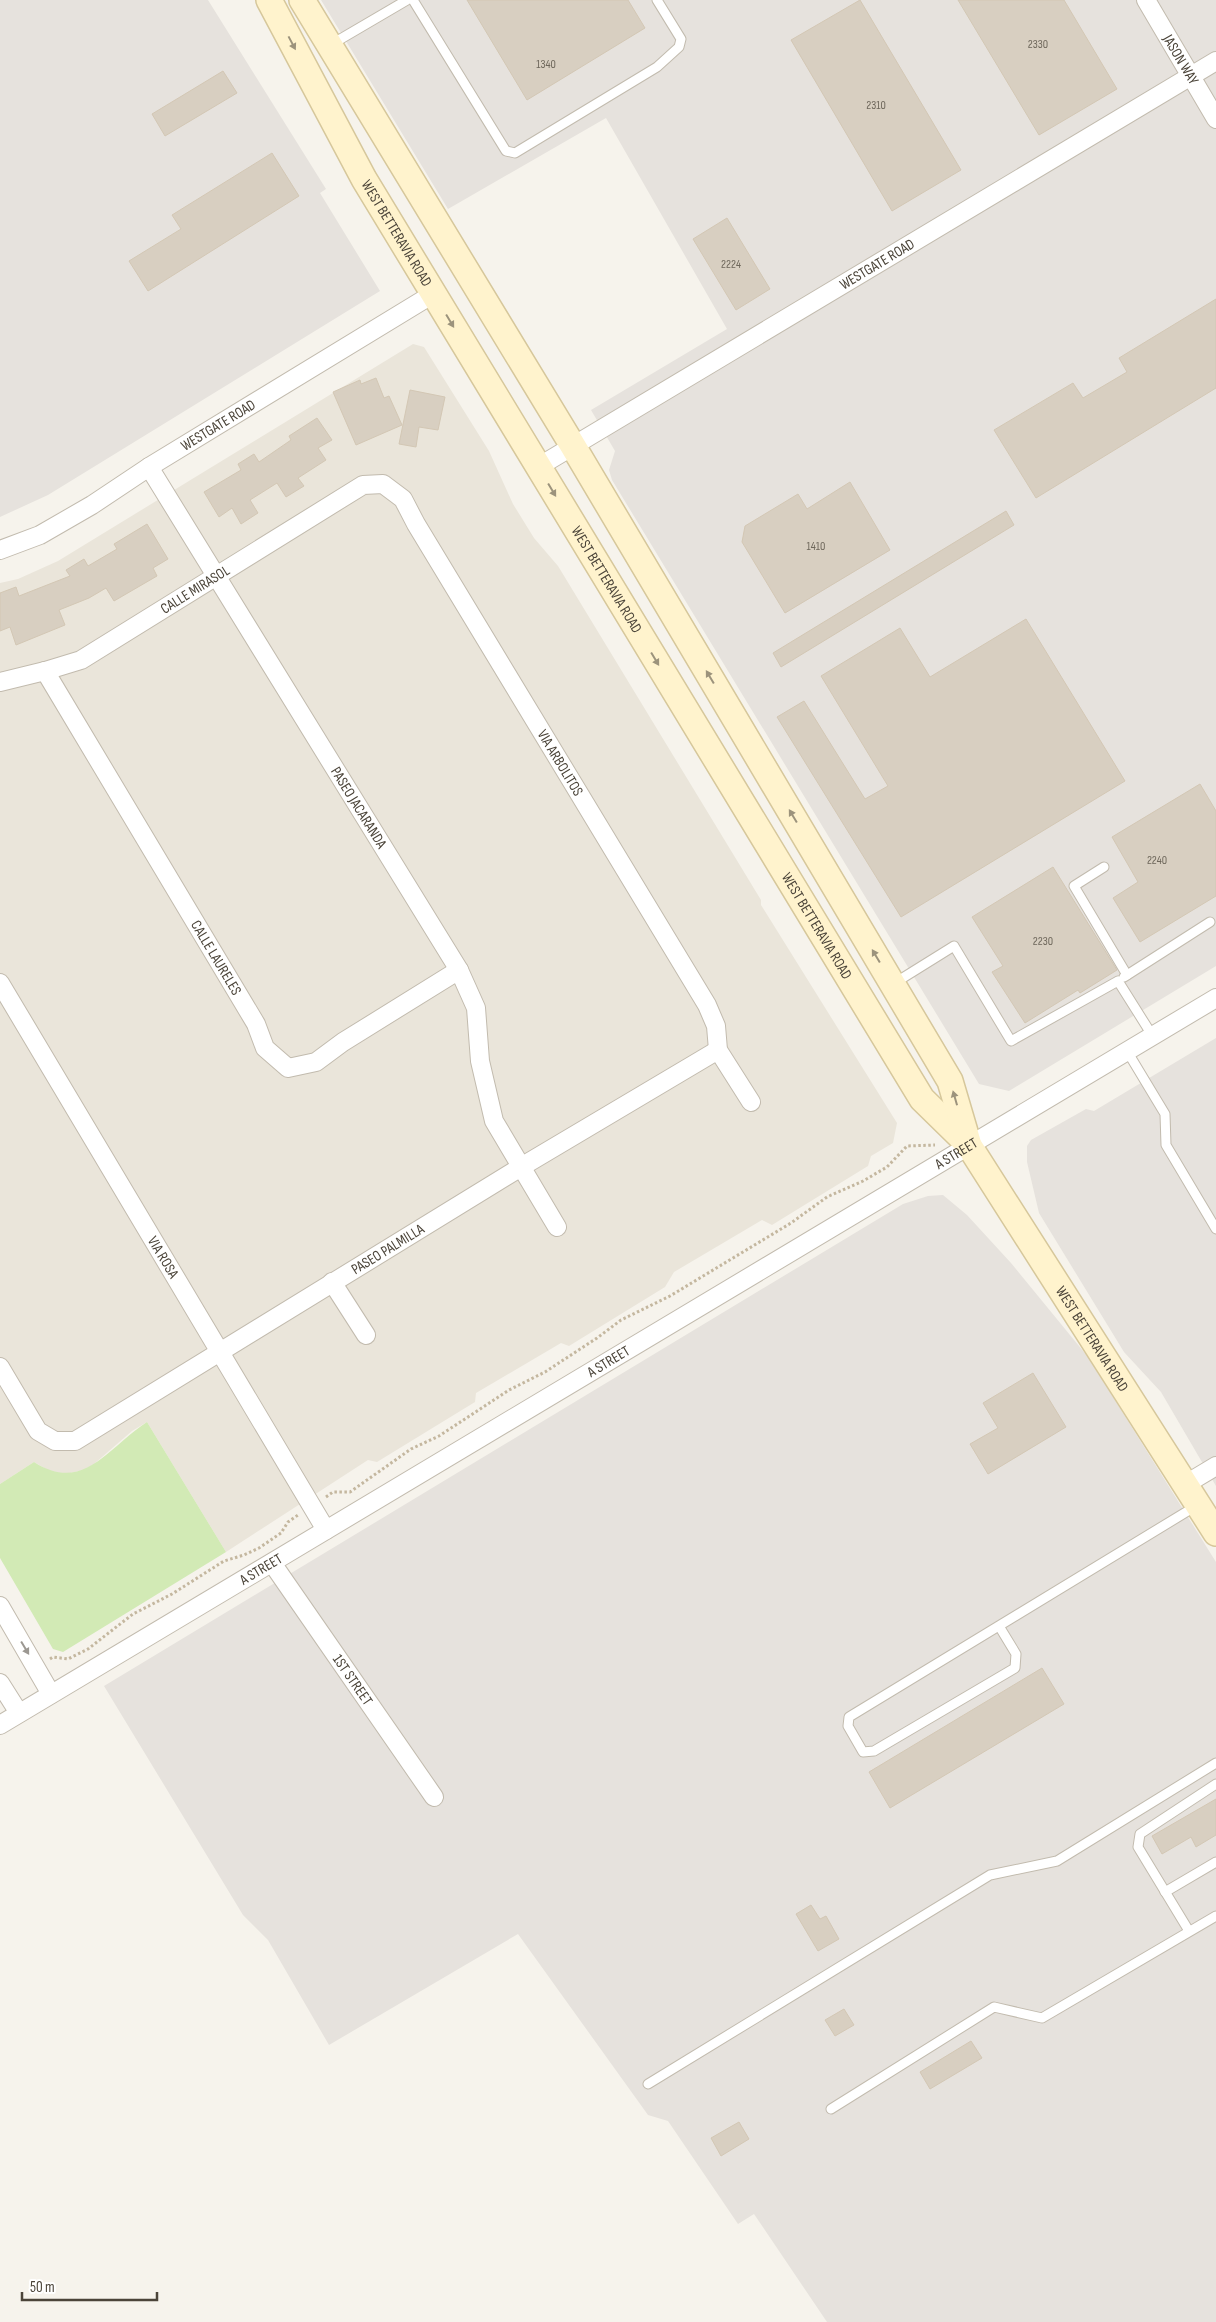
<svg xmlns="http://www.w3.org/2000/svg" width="1216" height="2322" font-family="'Sofia Sans Condensed',sans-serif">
<rect width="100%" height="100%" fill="#f6f3ec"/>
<path fill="#eae5da" d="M413 344 424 347 489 451 513 504 534 538 558 566 761 900V905L897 1123 893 1143 871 1156 868 1166 772 1225 762 1220 674 1272 665 1287 569 1346 561 1343 476 1393 475 1402 377 1462 368 1460 226 1552 147 1422 132 1431 94 1464 84 1470 66 1474 53 1473 34 1462 0 1484V583L18 579 58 561Z"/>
<g fill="#e6e2dd">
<path d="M0 0H208L326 189 320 193 380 291 48 495 0 517Z"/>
<path d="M321 0H1216V966L1009 1091 979 1084 612 480 609 470 615 451 591 410 727 329 606 118 448 209Z"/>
<path d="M1216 1038V1486L1161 1392 1124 1352 1039 1213 1027 1162V1146L1031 1140 1086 1109 1094 1111Z"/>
<path d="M943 1195 967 1215 1011 1263 1088 1357 1216 1562V2322H827L754 2214 738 2224 668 2121 648 2115 518 1934 329 2045 268 1940 243 1915 104 1686 903 1204 928 1196Z"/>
</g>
<path fill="#d2eab5" d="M147 1422 226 1552 63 1652 53 1649 0 1558V1484L34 1462C84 1494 108 1447 147 1422Z"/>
<g fill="#d8cfc1" stroke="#d3c7b4">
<path d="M467 0H628L645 28 527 100Z"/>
<path d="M860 0 961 170 892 211 791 40Z"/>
<path d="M958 0H1064L1117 89 1039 135Z"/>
<path d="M223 71 237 93 165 136 152 114Z"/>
<path d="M272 153 299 196 148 291 129 261 181 229 172 215Z"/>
<path d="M727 218 770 289 736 310 693 239Z"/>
<path d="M1216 299V388L1036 498 994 430 1073 383 1083 398 1127 372 1119 358Z"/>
<path d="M376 378 384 398 389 396 402 425 356 445 333 392 360 380 361 384Z"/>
<path d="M410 390 445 397 438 430 419 427 416 447 399 444Z"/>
<path d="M317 418 332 440 318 448 326 460 298 478 304 486 286 497 277 483 250 500 258 513 241 524 232 508 219 517 204 492 241 470 238 464 254 454 259 462 291 440 289 436Z"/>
<path d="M850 482 890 550 785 613 742 542 745 526 798 494 807 509Z"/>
<path d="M1006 511 1014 525 781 667 773 653Z"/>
<path d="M147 524 168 559 153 568 157 576 114 601 106 588 89 598 59 610 65 625 16 645 10 627 0 631V593L16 587 19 596 70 576 66 570 84 559 88 566 117 549 114 544Z"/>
<path d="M1026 619 1125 781 901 917 777 717 804 701 865 799 888 786 821 676 900 628 930 677Z"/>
<path d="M1200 784 1216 811V896L1140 942 1113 898 1138 882 1112 837Z"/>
<path d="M1053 867 1117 970 1080 993 1078 990 1025 1023 992 972 1003 966 972 917Z"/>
<path d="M1033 1373 1066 1427 988 1474 970 1444 998 1428 983 1403Z"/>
<path d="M1042 1668 1064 1704 890 1808 869 1772Z"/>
<path d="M1216 1799V1835L1196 1847 1191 1837 1162 1854 1152 1836Z"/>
<path d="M811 1905 820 1919 826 1916 839 1939 818 1951 796 1914Z"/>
<path d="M844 2009 854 2025 835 2036 825 2020Z"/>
<path d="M971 2041 982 2058 930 2089 920 2072Z"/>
<path d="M739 2122 749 2139 721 2156 711 2138Z"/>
</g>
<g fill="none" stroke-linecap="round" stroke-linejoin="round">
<g stroke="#c2bbae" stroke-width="11">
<g id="lane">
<path d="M413 0 506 151 515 153 657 67 679 47 681 39 657 0"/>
<path d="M332 44 407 0"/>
<path d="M1104 867 1074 886 1127 975"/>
<path d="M1124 977 1210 922"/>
<path d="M893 984 954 946 1011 1041 1118 981 1152 1035"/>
<path d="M1127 1051 1165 1114 1166 1145 1216 1229"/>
<path d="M999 1626 1016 1654 1015 1668 874 1751 863 1752 848 1726 849 1717 1196 1506"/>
<path d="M1165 1892 1216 1862"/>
<path d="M1189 1931 1138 1847 1140 1834 1216 1784"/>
<path d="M648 2084 990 1875 1057 1861 1216 1763"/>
<path d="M831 2109 994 2007 1042 2018 1216 1916"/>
</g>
</g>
<g stroke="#c2bbae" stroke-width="20">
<g id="street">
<path id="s1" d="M1146 0 1216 119"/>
<path id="s2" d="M149 467 459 970 476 1008 480 1061 494 1121 557 1227"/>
<path id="s3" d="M538 467 1216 61"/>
<path id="s4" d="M0 550 40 535 92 505 149 467 433 294"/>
<path id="s5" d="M45 671 256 1024 265 1048 288 1068 316 1062 343 1042 459 970"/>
<path id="s6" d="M0 682 45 671 81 660 363 485 383 484 403 499 416 524 707 1005 716 1026 718 1050 751 1102"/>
<path id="s7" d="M0 983 326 1530"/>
<path d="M332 1282 366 1335"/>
<path id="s8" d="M0 1367 38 1431 55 1441H75L521 1167 718 1050"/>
<path d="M1186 1484 1216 1466"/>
<path id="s9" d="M272 1563 434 1797"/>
<path d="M0 1606 51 1694"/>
<path d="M0 1683 19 1713"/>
<path id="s10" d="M0 1725 1216 998"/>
</g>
</g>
<g stroke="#d6c79b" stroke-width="28">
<g id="secondary">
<path id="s11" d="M269 0 364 179 922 1099 968 1144 1216 1533"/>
<path d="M302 0 573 446 950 1081 968 1142"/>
</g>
</g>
<g stroke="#c4b79f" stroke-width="3" stroke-dasharray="2.5 2.5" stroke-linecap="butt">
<path d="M326 1497 333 1492H350L411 1449 439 1436 509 1390 545 1372 597 1338 621 1320 670 1296 791 1223 827 1197 863 1181 887 1167 907 1146 935 1145"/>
<path d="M50 1659 53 1657 68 1659 88 1649 133 1614 172 1594 224 1561 244 1555 259 1548 281 1533 288 1522 298 1515"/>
</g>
<use href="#lane" stroke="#fff" stroke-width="9"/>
<use href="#street" stroke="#fff" stroke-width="18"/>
<use href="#secondary" stroke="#fff3cd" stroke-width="25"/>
</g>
<defs><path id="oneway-solid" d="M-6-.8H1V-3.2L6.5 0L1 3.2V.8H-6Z" transform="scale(1.25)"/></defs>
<g fill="#9c937c">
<use href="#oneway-solid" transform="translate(292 43) rotate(62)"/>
<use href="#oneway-solid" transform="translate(450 321) rotate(59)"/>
<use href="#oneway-solid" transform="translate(552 490) rotate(59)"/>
<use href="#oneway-solid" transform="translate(655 659) rotate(59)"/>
<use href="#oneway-solid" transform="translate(710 677) rotate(-121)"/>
<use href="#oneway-solid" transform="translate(793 816) rotate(-121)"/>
<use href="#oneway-solid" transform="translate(876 956) rotate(-121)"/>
<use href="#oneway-solid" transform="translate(955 1098) rotate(-106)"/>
</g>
<use fill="#9c9892" href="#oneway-solid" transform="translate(25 1648) rotate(59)"/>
<g text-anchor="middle" stroke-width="4.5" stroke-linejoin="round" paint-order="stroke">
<g font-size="12" fill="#6e675b">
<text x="1038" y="48">2330</text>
<text x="546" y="68">1340</text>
<text x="876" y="109">2310</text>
<text x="731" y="268">2224</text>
<text x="816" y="550">1410</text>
<text x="1157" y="864">2240</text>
<text x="1043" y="945">2230</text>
</g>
<g font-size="15" fill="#4b4439" stroke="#fff">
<text dy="5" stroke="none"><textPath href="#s1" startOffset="69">JASON WAY</textPath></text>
<text dy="5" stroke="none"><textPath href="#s11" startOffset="266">WEST BETTERAVIA ROAD</textPath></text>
<text dy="5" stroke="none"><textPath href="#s3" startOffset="395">WESTGATE ROAD</textPath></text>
<text dy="5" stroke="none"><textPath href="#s4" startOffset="252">WESTGATE ROAD</textPath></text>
<text dy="5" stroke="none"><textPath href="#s11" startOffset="671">WEST BETTERAVIA ROAD</textPath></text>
<text dy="5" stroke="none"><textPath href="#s6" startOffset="218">CALLE MIRASOL</textPath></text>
<text dy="5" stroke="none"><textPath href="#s6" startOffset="768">VIA ARBOLITOS</textPath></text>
<text dy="5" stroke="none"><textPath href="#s2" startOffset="400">PASEO JACARANDA</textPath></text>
<text dy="5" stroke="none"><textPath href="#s11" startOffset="1076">WEST BETTERAVIA ROAD</textPath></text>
<text dy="5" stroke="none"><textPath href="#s5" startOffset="334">CALLE LAURELES</textPath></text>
<text dy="5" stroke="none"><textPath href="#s10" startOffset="1114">A STREET</textPath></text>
<text dy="5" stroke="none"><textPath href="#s8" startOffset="481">PASEO PALMILLA</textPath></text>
<text dy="5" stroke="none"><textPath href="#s7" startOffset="319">VIA ROSA</textPath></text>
<text dy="5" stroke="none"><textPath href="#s11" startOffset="1574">WEST BETTERAVIA ROAD</textPath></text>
<text dy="5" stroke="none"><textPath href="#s10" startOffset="709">A STREET</textPath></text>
<text dy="5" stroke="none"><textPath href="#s10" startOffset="304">A STREET</textPath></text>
<text dy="5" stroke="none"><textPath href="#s9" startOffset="142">1ST STREET</textPath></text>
</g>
</g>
<path d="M22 2292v8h135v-8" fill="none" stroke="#4b4439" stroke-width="2.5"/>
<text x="30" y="2292" font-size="15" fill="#4b4439" stroke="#ffffff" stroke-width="4" paint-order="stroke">50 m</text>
</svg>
